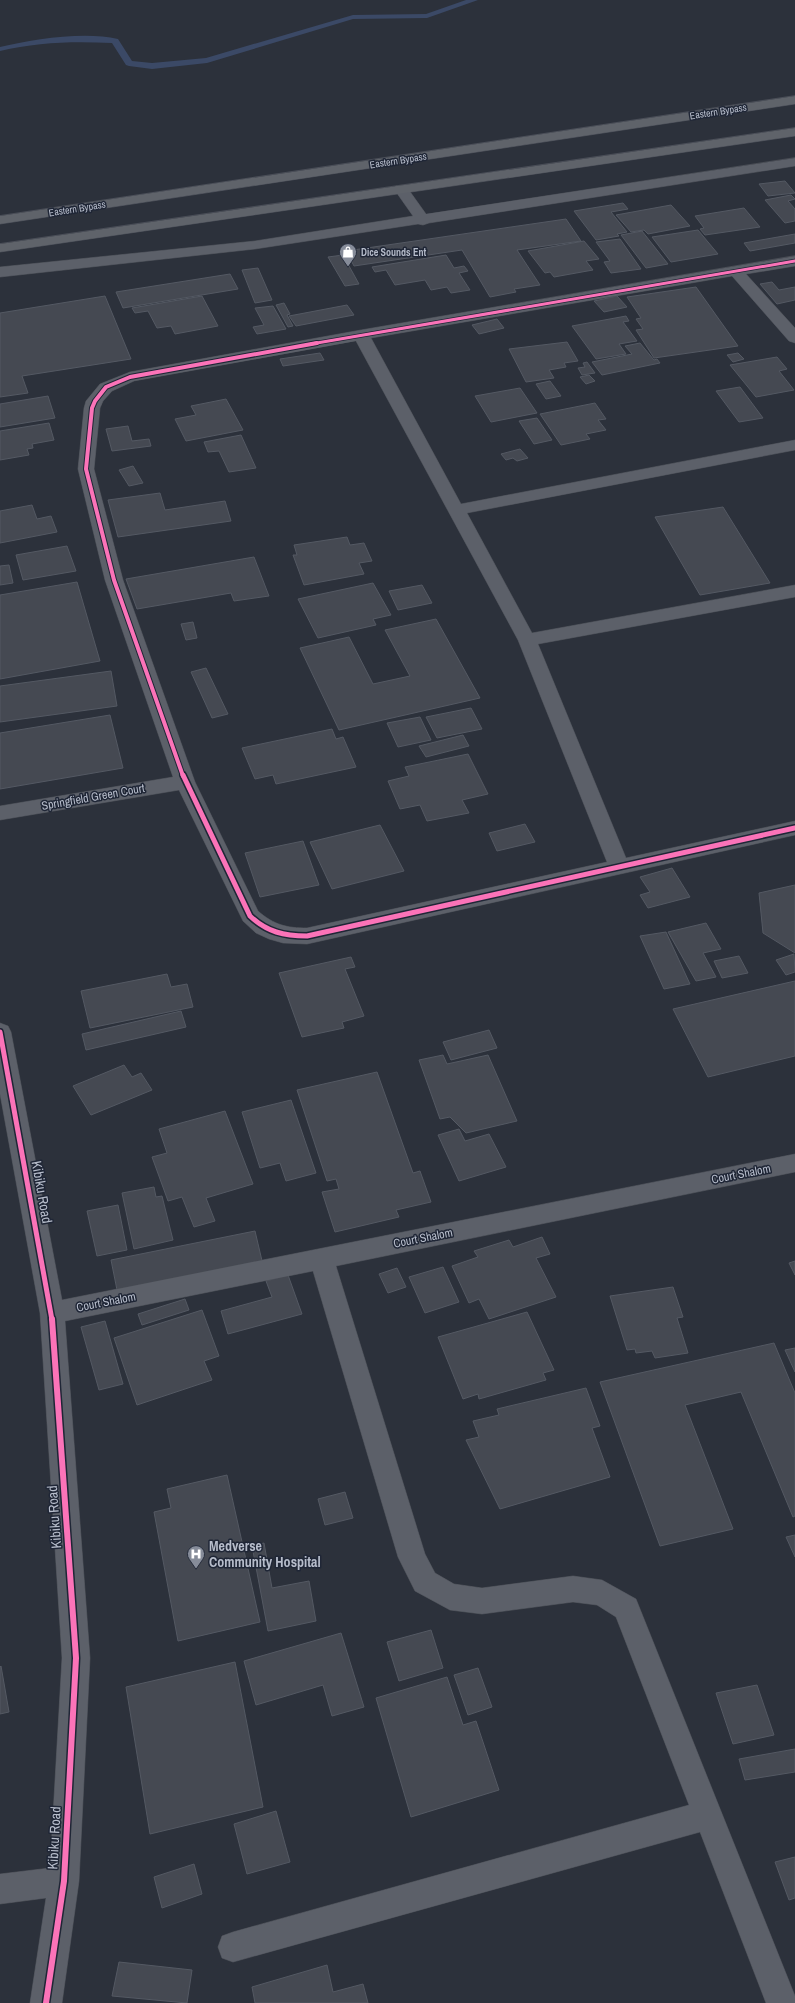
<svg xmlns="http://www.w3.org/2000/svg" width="795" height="2003" font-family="'Archivo Narrow',sans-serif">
<rect width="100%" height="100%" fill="#2c313b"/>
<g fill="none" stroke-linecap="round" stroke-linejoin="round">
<path fill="#3b4966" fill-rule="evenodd" d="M466 0H478L427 18 353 19 207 63 152 69 129 66 126 65 112 43C74 41 37 42 0 51V47C33 39 85 31 118 39L132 61 152 63 206 58 353 15 426 14Z"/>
</g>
<g fill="#454952" stroke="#545963">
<path d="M785 181 795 193 768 196 759 184Z"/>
<path d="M791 195 795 199 788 201 795 209V221L785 223 765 200Z"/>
<path d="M623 203 628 209 611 212 627 232 617 234 619 236 596 240 574 211Z"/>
<path d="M671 205 690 226 648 234 644 230 631 232 616 215Z"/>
<path d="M744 208 760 227 705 235 700 229 704 228 695 216Z"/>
<path d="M566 219 581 241 517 250 540 285 514 289 516 292 490 297 462 250 354 266 346 251Z"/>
<path d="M698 230 718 254 671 262 652 237Z"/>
<path d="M642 231 668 264 646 268 621 235Z"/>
<path d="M795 234V243L750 251 744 243Z"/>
<path d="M620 239 641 269 611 273 604 262 610 261 596 242Z"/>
<path d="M584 241 599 259 586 261 593 270 554 277 550 272 545 273 528 251Z"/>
<path d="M343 255 359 284 345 286 328 257Z"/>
<path d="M446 255 454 268 464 266 468 271 459 273 470 290 451 293 447 287 431 290 425 280 395 285 386 270 375 272 372 267Z"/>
<path d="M258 268 272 300 255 303 242 270Z"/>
<path d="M230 274 238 289 123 308 116 292Z"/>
<path d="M772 282 779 290 795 287V300L777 304 760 284Z"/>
<path d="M696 287 738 346 654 358 636 330 643 329 636 319 641 318 627 297Z"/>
<path d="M105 296 131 359 22 376 28 393 0 397V313Z"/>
<path d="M202 296 218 326 175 334 171 326 157 328 148 311 135 313 132 308Z"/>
<path d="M617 296 627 307 604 312 594 301Z"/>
<path d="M284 303 290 314 287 315 293 326 288 327 276 305Z"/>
<path d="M347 305 354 315 296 326 289 316Z"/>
<path d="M273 306 286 329 257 334 253 327 264 325 255 308Z"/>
<path d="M626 316 629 321 623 322 637 341 619 344 626 354 596 359 572 326Z"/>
<path d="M497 319 504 328 479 334 472 325Z"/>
<path d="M567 342 578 361 564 363 566 367 549 370 554 378 526 382 509 349Z"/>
<path d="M640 343 654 360 657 359 660 363 602 375 592 362 632 354 625 346Z"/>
<path d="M320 353 324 360 283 366 280 359Z"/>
<path d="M738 353 744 359 733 362 727 355Z"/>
<path d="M777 357 787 369 779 371 794 390 756 397 730 365Z"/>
<path d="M587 362 595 373 582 375 578 368 585 367 583 363Z"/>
<path d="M589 375 595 381 586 384 580 377Z"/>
<path d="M550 381 561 396 546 399 536 384Z"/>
<path d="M740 387 763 418 739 422 716 391Z"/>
<path d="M520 388 537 413 491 422 475 396Z"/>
<path d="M48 396 55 418 0 427V404Z"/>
<path d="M226 399 243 430 186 441 175 419 196 415 191 406Z"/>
<path d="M595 403 606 419 598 420 606 430 586 434 590 439 561 445 540 414Z"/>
<path d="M537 418 552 440 534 444 519 421Z"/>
<path d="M49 423 54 440 32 444 33 448 27 449 29 455 0 460V431Z"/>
<path d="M128 426 132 441 149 439 151 446 112 451 106 429Z"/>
<path d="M241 435 256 468 229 472 219 451 208 452 204 442Z"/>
<path d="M520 449 528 458 517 461 513 458 506 460 501 454Z"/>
<path d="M133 466 143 483 129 486 119 470Z"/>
<path d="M160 493 165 510 225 501 231 521 118 537 108 500Z"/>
<path d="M32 505 37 519 51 516 57 532 0 543V511Z"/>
<path d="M723 507 770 583 700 595 655 517Z"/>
<path d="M347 537 350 545 364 543 372 561 359 563 364 574 304 585 293 555H297L294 545Z"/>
<path d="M67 546 76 571 23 580 16 555Z"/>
<path d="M254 557 269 596 234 601 231 593 137 609 126 579Z"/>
<path d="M9 565 13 583 0 585V566Z"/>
<path d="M77 582 100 661 0 679V595Z"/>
<path d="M373 583 391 615 373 619 376 625 318 638 298 599Z"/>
<path d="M422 585 432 603 398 610 389 591Z"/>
<path d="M436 619 480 698 339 730 300 648 349 637 373 684 410 676 385 630Z"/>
<path d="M193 622 197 638 186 640 181 624Z"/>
<path d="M206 668 228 714 212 718 191 672Z"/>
<path d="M111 671 117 706 0 722V686Z"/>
<path d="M471 708 482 729 437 738 426 717Z"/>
<path d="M110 715 123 768 0 789V733Z"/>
<path d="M420 717 431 740 398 747 387 723Z"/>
<path d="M332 729 336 739 343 737 356 767 276 784 273 775 255 779 242 748Z"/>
<path d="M463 735 469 746 426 757 419 746Z"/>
<path d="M468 754 488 794 462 800 469 813 427 821 420 805 400 809 388 781 409 776 405 767Z"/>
<path d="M525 824 535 842 497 851 489 833Z"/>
<path d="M380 825 404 871 332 889 310 842Z"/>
<path d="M303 841 319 885 260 897 245 853Z"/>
<path d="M672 868 690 897 648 908 640 895 650 892 640 877Z"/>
<path d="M795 885V953L763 933 759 893Z"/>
<path d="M706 923 721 949 703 953 716 977 696 981 668 932Z"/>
<path d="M666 932 690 984 664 989 640 936Z"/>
<path d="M794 954 795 972 786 975 776 960Z"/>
<path d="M739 956 748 973 722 978 714 961Z"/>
<path d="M351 957 355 967 345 969 364 1016 342 1022 344 1028 302 1037 279 973Z"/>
<path d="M167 974 171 987 187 984 193 1007 90 1028 81 991Z"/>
<path d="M795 981V1056L708 1077 673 1009Z"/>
<path d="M181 1011 186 1027 86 1050 82 1034Z"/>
<path d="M489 1030 497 1048 451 1060 443 1042Z"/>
<path d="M443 1055 447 1064 488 1055 517 1121 466 1133 450 1117 440 1119 419 1060Z"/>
<path d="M124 1065 132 1077 141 1073 152 1090 91 1115 73 1086Z"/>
<path d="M377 1072 413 1173 420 1171 431 1202 396 1210 399 1217 335 1232 322 1192 339 1189 336 1179 327 1181 297 1090Z"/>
<path d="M291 1100 316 1173 286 1181 280 1163 260 1168 242 1112Z"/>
<path d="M225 1111 253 1184 206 1198 215 1221 194 1227 182 1197 168 1201 152 1157 167 1153 159 1129Z"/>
<path d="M459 1129 465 1141 489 1134 506 1167 459 1181 438 1135Z"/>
<path d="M154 1187 156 1197 162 1196 173 1240 134 1249 122 1193Z"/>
<path d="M118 1205 127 1250 97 1256 87 1211Z"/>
<path d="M255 1231 263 1265 118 1295 111 1260Z"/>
<path d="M542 1237 550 1254 536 1258 556 1297 489 1319 479 1299 469 1303 452 1266 478 1257 474 1251 509 1240 513 1247Z"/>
<path d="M795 1261V1275L789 1263Z"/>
<path d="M443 1267 459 1302 425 1313 409 1277Z"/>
<path d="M397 1268 406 1287 388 1293 379 1274Z"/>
<path d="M288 1275 302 1314 228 1334 221 1311 272 1297 266 1281Z"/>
<path d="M673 1287 683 1317 677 1318 688 1353 655 1358 652 1351 636 1353 635 1349 627 1350 610 1296Z"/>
<path d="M185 1299 189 1310 142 1325 138 1314Z"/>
<path d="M202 1310 219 1356 204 1361 212 1380 137 1405 114 1338Z"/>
<path d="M527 1312 554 1370 543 1373 546 1380 479 1399 478 1394 463 1399 438 1337Z"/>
<path d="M105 1321 123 1384 99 1390 81 1327Z"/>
<path d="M774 1343 795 1393V1516L793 1517 741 1392 685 1405 733 1529 660 1546 600 1382Z"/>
<path d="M795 1348V1372L785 1350Z"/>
<path d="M586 1388 600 1426 592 1428 610 1477 500 1509 466 1440 479 1437 473 1421 499 1415 497 1409Z"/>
<path d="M227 1475 260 1622 178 1641 154 1512 171 1508 167 1489Z"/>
<path d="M345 1492 353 1518 325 1525 318 1499Z"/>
<path d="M795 1535V1557L786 1537Z"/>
<path d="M264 1543 272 1588 309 1581 316 1621 268 1631 252 1546Z"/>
<path d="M431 1630 443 1668 399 1681 387 1642Z"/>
<path d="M341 1633 364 1707 332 1716 323 1685 256 1705 244 1661Z"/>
<path d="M235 1662 263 1807 150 1834 126 1687Z"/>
<path d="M1 1666 9 1712 0 1714V1667Z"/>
<path d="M478 1668 492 1707 468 1715 454 1675Z"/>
<path d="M447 1677 463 1725 476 1721 499 1790 411 1817 376 1698Z"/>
<path d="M757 1685 774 1735 733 1744 716 1693Z"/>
<path d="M795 1749V1772L745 1780 739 1759Z"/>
<path d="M276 1811 290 1862 247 1874 234 1824Z"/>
<path d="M795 1857V1898L789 1900 775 1862Z"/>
<path d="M194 1864 202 1894 162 1908 154 1877Z"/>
<path d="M119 1962 192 1970 187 2003 112 1996Z"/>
<path d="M327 1965 333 1992 363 1984 368 2003H255L252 1987Z"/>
</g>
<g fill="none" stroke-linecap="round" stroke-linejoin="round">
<g stroke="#484c54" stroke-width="1">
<g id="minor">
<path d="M795 158V166L429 223 423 225 418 224 255 249 0 277V267L255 241 413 216 394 189 396 186H406L426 214Z"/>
<path d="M795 256V266L746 274 795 328V343L789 341 732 276 371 338 461 504 795 440V450L467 513 532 633 795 585V597L538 644 626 858 795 821V835L307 944 283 943 269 939 256 933 243 921 179 790 0 820V806L173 777 105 580 78 469 84 408 86 401 100 384 130 372 361 330ZM356 341 518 640 607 862 307 928C287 928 274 925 258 911L195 782 123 580 94 469 100 408 103 401 112 391 134 381Z"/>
<path d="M0 1023 8 1026 11 1032 62 1300 795 1154V1172L336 1266 425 1554 435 1573 454 1584 482 1588 573 1576 602 1580 636 1599 795 1996V2003H766L700 1832 233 1962 222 1958 218 1947 222 1936 233 1932 689 1805 616 1617 597 1605 573 1602 482 1614 450 1610 415 1591 398 1557 313 1271 65 1321 90 1658 79 1881 62 2003H30L46 1898 0 1904V1874L50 1868 62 1658 40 1313 0 1094Z"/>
</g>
</g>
<g stroke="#4a4e58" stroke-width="1">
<g id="major">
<path d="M795 96V104L0 224V216Z"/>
<path d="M795 128V136L0 252V244Z"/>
</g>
</g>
<use href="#minor" fill="#5c6069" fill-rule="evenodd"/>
<use href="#major" fill="#5f636a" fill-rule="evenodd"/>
<g stroke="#1f2636" stroke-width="4.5">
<path id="cycleway-far3" d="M311 344 795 261"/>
</g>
<g stroke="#1f2636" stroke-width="6">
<path id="cycleway-far2" d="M183 776 114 580 86 469 92 408 95 401 106 387 130 377 317 343"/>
</g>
<g stroke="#1f2636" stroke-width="8">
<g id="cycleway-far1">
<path d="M183 775 250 916C267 932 284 936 307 936L795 828"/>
<path d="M0 1032 52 1320"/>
</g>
</g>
<g stroke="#1f2636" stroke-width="9">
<path id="cycleway" d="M46 2003 64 1881 76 1658 52 1319"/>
</g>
<use href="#cycleway-far3" stroke="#fb73b8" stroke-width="3"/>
<use href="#cycleway-far2" stroke="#fb73b8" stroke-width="4"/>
<use href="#cycleway-far1" stroke="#fb73b8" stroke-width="5"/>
<use href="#cycleway" stroke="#fb73b8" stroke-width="6"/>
</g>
<defs>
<g id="shop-pin" transform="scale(0.9)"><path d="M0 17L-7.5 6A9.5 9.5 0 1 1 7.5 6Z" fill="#868c99" stroke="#1f2636"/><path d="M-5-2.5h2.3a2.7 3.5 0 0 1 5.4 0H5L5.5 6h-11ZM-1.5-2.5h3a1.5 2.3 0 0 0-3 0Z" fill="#fff"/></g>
<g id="hospital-pin" transform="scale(0.9)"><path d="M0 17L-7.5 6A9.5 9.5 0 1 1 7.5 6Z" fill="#868c99" stroke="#1f2636"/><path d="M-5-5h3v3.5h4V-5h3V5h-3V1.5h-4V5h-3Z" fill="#fff"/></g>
</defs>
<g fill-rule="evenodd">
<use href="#shop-pin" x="348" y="252"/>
<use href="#hospital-pin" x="196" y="1554"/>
</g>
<g text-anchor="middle" stroke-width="3" stroke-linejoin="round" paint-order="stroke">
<g font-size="10" fill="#b7bdcb" stroke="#1f2636">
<text transform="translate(718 111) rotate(-9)" y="4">Eastern Bypass</text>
<text transform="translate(398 160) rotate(-9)" y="4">Eastern Bypass</text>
<text transform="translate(77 208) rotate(-9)" y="4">Eastern Bypass</text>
</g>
<g font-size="10" font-weight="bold" fill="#b7bdcb" stroke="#1f2636" text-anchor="start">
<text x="361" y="256">Dice Sounds Ent</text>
</g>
<g font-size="12" fill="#b7bdcb" stroke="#1f2636">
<text transform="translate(93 797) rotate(-10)" y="4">Springfield Green Court</text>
<text transform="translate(741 1174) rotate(-11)" y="4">Court Shalom</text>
<text transform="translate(423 1238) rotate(-11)" y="4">Court Shalom</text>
<text transform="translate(106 1302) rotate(-11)" y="4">Court Shalom</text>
</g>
<g font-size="14" fill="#b7bdcb" stroke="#1f2636">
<text transform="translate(42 1192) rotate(80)" y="5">Kibiku Road</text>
<text transform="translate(54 1517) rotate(-94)" y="5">Kibiku Road</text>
<text transform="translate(54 1838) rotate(-87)" y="5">Kibiku Road</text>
</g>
<g font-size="14" font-weight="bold" fill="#b7bdcb" stroke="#1f2636" text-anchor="start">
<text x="209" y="1551">Medverse<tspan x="209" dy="16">Community Hospital</tspan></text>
</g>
</g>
</svg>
